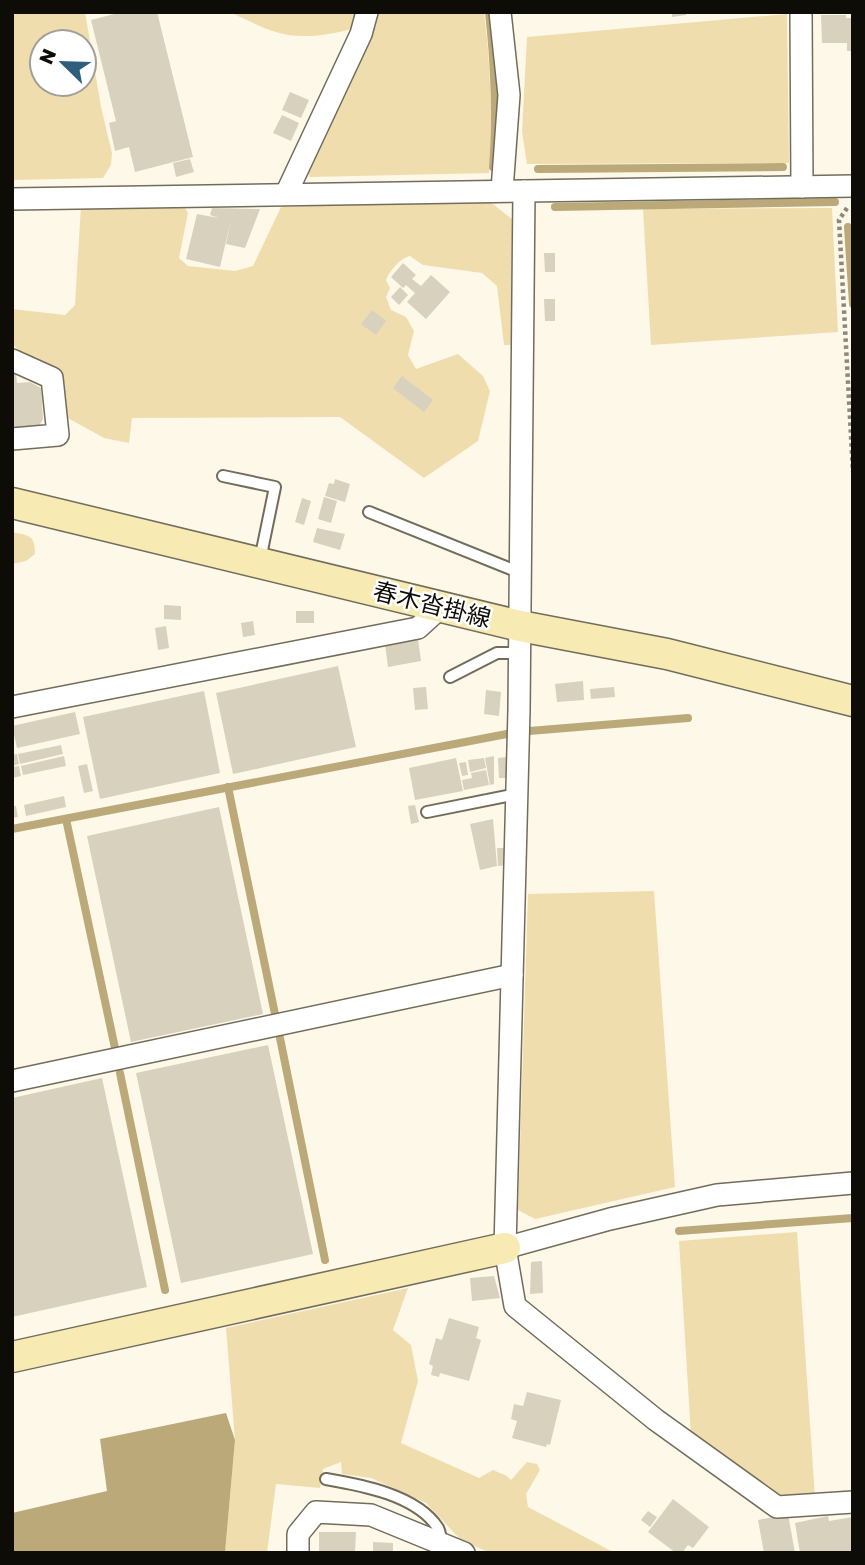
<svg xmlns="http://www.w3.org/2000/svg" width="865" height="1565" font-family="'Golos Text','Noto Sans JP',sans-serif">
<rect width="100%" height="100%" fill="#fef8e8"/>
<g fill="#efddae" fill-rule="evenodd">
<path d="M12 12H85L101 107 112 153 111 165 103 178 12 180ZM84 42V84H42V42Z"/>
<path d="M230 12H358L354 28C332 35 299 40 276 32 260 27 245 19 230 12Z"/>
<path d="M376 12H484C491 68 492 116 489 173L310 177 304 168Z"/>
<path d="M787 14 789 163 527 164 522 132 527 37Z"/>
<path d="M489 201 512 219 514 338 510 345H504L497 286 482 273 423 265 410 256C400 258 390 271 386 280L390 288 386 297 391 310 406 317 414 331 408 355 416 369 458 354 483 376 490 391 478 441 424 478 340 417 132 418 129 443 104 438 66 417 59 369 23 354 12 344V309L65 315 75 305 81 206 185 208 188 213 179 258 188 266 235 271 253 266 281 207Z"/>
<path d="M832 208 838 332 651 345 643 209Z"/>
<path d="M12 532C29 536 35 534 35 554L26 561 12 564Z"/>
<path d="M654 891 675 1187 535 1219 518 1210 528 894Z"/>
<path d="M797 1232 815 1497 783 1499 691 1435 679 1241Z"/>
<path d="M408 1288 393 1330 411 1345 418 1381 401 1443 479 1478 493 1470 507 1476 511 1480 527 1462 537 1464 540 1470 526 1494 528 1507 615 1553H491L462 1541 426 1503 371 1478 342 1474 341 1462 323 1469 320 1488 276 1484 267 1553H225L235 1440 226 1328Z"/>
</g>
<path fill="#bba979" d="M226 1413 235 1440 225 1553H12V1513L107 1491 100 1439Z"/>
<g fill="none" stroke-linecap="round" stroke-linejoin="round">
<g stroke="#bba979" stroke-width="8">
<path d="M489 12C495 67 497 113 493 167"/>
<path d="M538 169 783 167"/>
<path d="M555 207 835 202"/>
<path d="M848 227 853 304"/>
<path d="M228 787 275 1014"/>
<path d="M66 819 115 1048"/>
<path d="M12 829 517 732 688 718"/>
<path d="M280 1038 325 1260"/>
<path d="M120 1073 165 1290"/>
<path d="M679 1231 853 1218"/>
</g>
</g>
<g fill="#d8d1be">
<path d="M122 12H157L193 157 135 172 129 147 115 151 109 123 116 121 91 20Z"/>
<path d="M672 12H686V15L672 17Z"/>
<path d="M821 15H846V18H853V51H847V43H822Z"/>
<path d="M290 92 309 100 301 118 282 110Z"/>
<path d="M282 115 299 123 291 141 273 133Z"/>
<path d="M190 159 194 172 176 177 173 163Z"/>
<path d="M212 208 260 209 245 248 226 244 231 220 220 267 186 259 197 214 219 218 210 215Z"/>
<path d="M544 253H555V272H545Z"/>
<path d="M403 263 416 275 412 279 421 286 431 275 450 292 426 319 407 302 415 293 406 285 403 288 391 277Z"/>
<path d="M400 287 408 295 399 305 391 297Z"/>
<path d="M544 299H555V321H545Z"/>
<path d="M372 310 386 321 376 335 361 324Z"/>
<path d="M12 371 16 373 17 383 30 382 41 388 43 419 38 428 12 429Z"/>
<path d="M402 376 433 400 424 412 393 388Z"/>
<path d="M335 479 350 484 345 502 325 496 329 483 334 484Z"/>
<path d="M324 497 337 501 331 523 318 519Z"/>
<path d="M302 498 311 501 304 525 295 522Z"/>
<path d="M317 528 345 534 340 550 313 542Z"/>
<path d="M164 605 181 606V620L164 619Z"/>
<rect x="296" y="611" width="18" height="12"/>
<path d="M253 621 255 635 243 637 241 623Z"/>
<path d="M166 626 169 648 158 650 155 628Z"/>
<path d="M418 639 421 661 388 667 385 644Z"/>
<path d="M338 666 356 747 233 774 216 693Z"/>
<path d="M583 681 584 700 557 702 555 684Z"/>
<path d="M426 687 428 709 415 710 413 688Z"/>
<path d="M614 687 615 697 591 699 590 689Z"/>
<path d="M486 690 501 692 499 716 484 714Z"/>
<path d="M204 691 220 773 100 799 83 717Z"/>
<path d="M75 712 80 734 17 748 12 726Z"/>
<path d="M61 745 63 754 20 764 18 754Z"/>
<path d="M17 754 19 764 12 766V755Z"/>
<path d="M64 756 66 766 23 775 21 766Z"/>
<path d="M494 756V784L490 785 485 758Z"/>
<path d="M506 757 507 778H499L498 758Z"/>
<path d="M456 758 463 791 415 800 409 768Z"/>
<path d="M484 758 486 768 470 772 468 760Z"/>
<path d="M466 762 468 775 462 776 459 763Z"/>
<path d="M87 764 93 791 84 793 78 766Z"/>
<path d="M19 766 21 776 12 778V767Z"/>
<path d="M486 770 489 785 464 790 462 780 472 778 471 773Z"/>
<path d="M64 796 66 807 26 816 24 805Z"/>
<path d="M415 805 419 822 411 824 408 806Z"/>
<path d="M12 806H16L18 817 12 818Z"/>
<path d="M219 807 263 1014 131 1042 87 836Z"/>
<path d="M493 819 497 866 480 870 470 824Z"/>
<path d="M497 848H504L506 865 498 866Z"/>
<path d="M268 1045 313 1254 181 1283 136 1073Z"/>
<path d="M102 1078 147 1287 12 1317V1098Z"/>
<path d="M542 1261 543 1293 530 1294 531 1262Z"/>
<path d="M494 1276 500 1298 472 1301 470 1278Z"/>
<path d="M449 1318 479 1327 476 1338 481 1340 469 1381 440 1373 439 1377 431 1375 433 1366 429 1364 436 1338 442 1340Z"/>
<path d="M527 1392 561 1400 550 1445 547 1444 546 1447 512 1438 517 1421 511 1419 514 1404 523 1406Z"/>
<path d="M673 1499 709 1527 693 1548 688 1545 682 1553H676L648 1532Z"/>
<path d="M648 1511 657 1517 650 1527 641 1520Z"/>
<path d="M788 1514 795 1553H764L758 1520Z"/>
<path d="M828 1516 829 1521 853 1517V1553H800L795 1523Z"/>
<path d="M319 1532H356L355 1553H319Z"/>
<path d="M373 1542 393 1543V1553H373Z"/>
</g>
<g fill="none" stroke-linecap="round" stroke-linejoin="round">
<g stroke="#726c5b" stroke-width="14">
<g id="lane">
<path d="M223 476 275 487 260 560"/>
<path d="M369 512 521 573"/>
<path d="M450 677 497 653H520"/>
<path d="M427 812 517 794"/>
<path d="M326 1479C361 1485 417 1495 438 1528 440 1532 441 1539 442 1544"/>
</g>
</g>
<g stroke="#726c5b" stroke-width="24">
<g id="street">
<path d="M500 12 509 95 502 190"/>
<path d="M801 12 802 187"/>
<path d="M524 191 519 710 505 1248 515 1306 656 1420 777 1507 853 1502"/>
<path d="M286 194 361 34 367 12"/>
<path d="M12 199 853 186"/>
<path d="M12 360 52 378 58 435 12 439"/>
<path d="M12 707 418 628 441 607"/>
<path d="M12 1081 512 975"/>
<path d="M505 1248 610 1219 717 1195 853 1183"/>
<path d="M298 1553V1534L316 1512 371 1515 464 1553"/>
</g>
</g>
<g stroke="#726c5b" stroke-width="33">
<g id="secondary">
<path d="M12 503 520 626 667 654 853 701"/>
<path d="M12 1357 505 1248"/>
</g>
</g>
<path stroke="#8c887d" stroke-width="4.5" stroke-dasharray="3.5 3.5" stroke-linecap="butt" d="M847 208 839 220 853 472"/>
<use href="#lane" stroke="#fff" stroke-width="10"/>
<use href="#street" stroke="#fff" stroke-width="21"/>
<use href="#secondary" stroke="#f8eab3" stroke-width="30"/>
</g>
<g text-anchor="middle" stroke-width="5" stroke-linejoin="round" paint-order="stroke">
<g font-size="24" fill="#0e0c06" stroke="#fff">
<text transform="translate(432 605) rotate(14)" y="8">春木沓掛線</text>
</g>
</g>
<rect width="865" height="1565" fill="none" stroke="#0e0c06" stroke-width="28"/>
<g transform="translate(63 63) rotate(293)"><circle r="33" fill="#ffffff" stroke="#9f9e9b" stroke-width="2"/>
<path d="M0-5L12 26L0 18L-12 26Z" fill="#305f7e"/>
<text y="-10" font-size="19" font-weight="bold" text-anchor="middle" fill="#0e0c06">N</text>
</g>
</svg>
